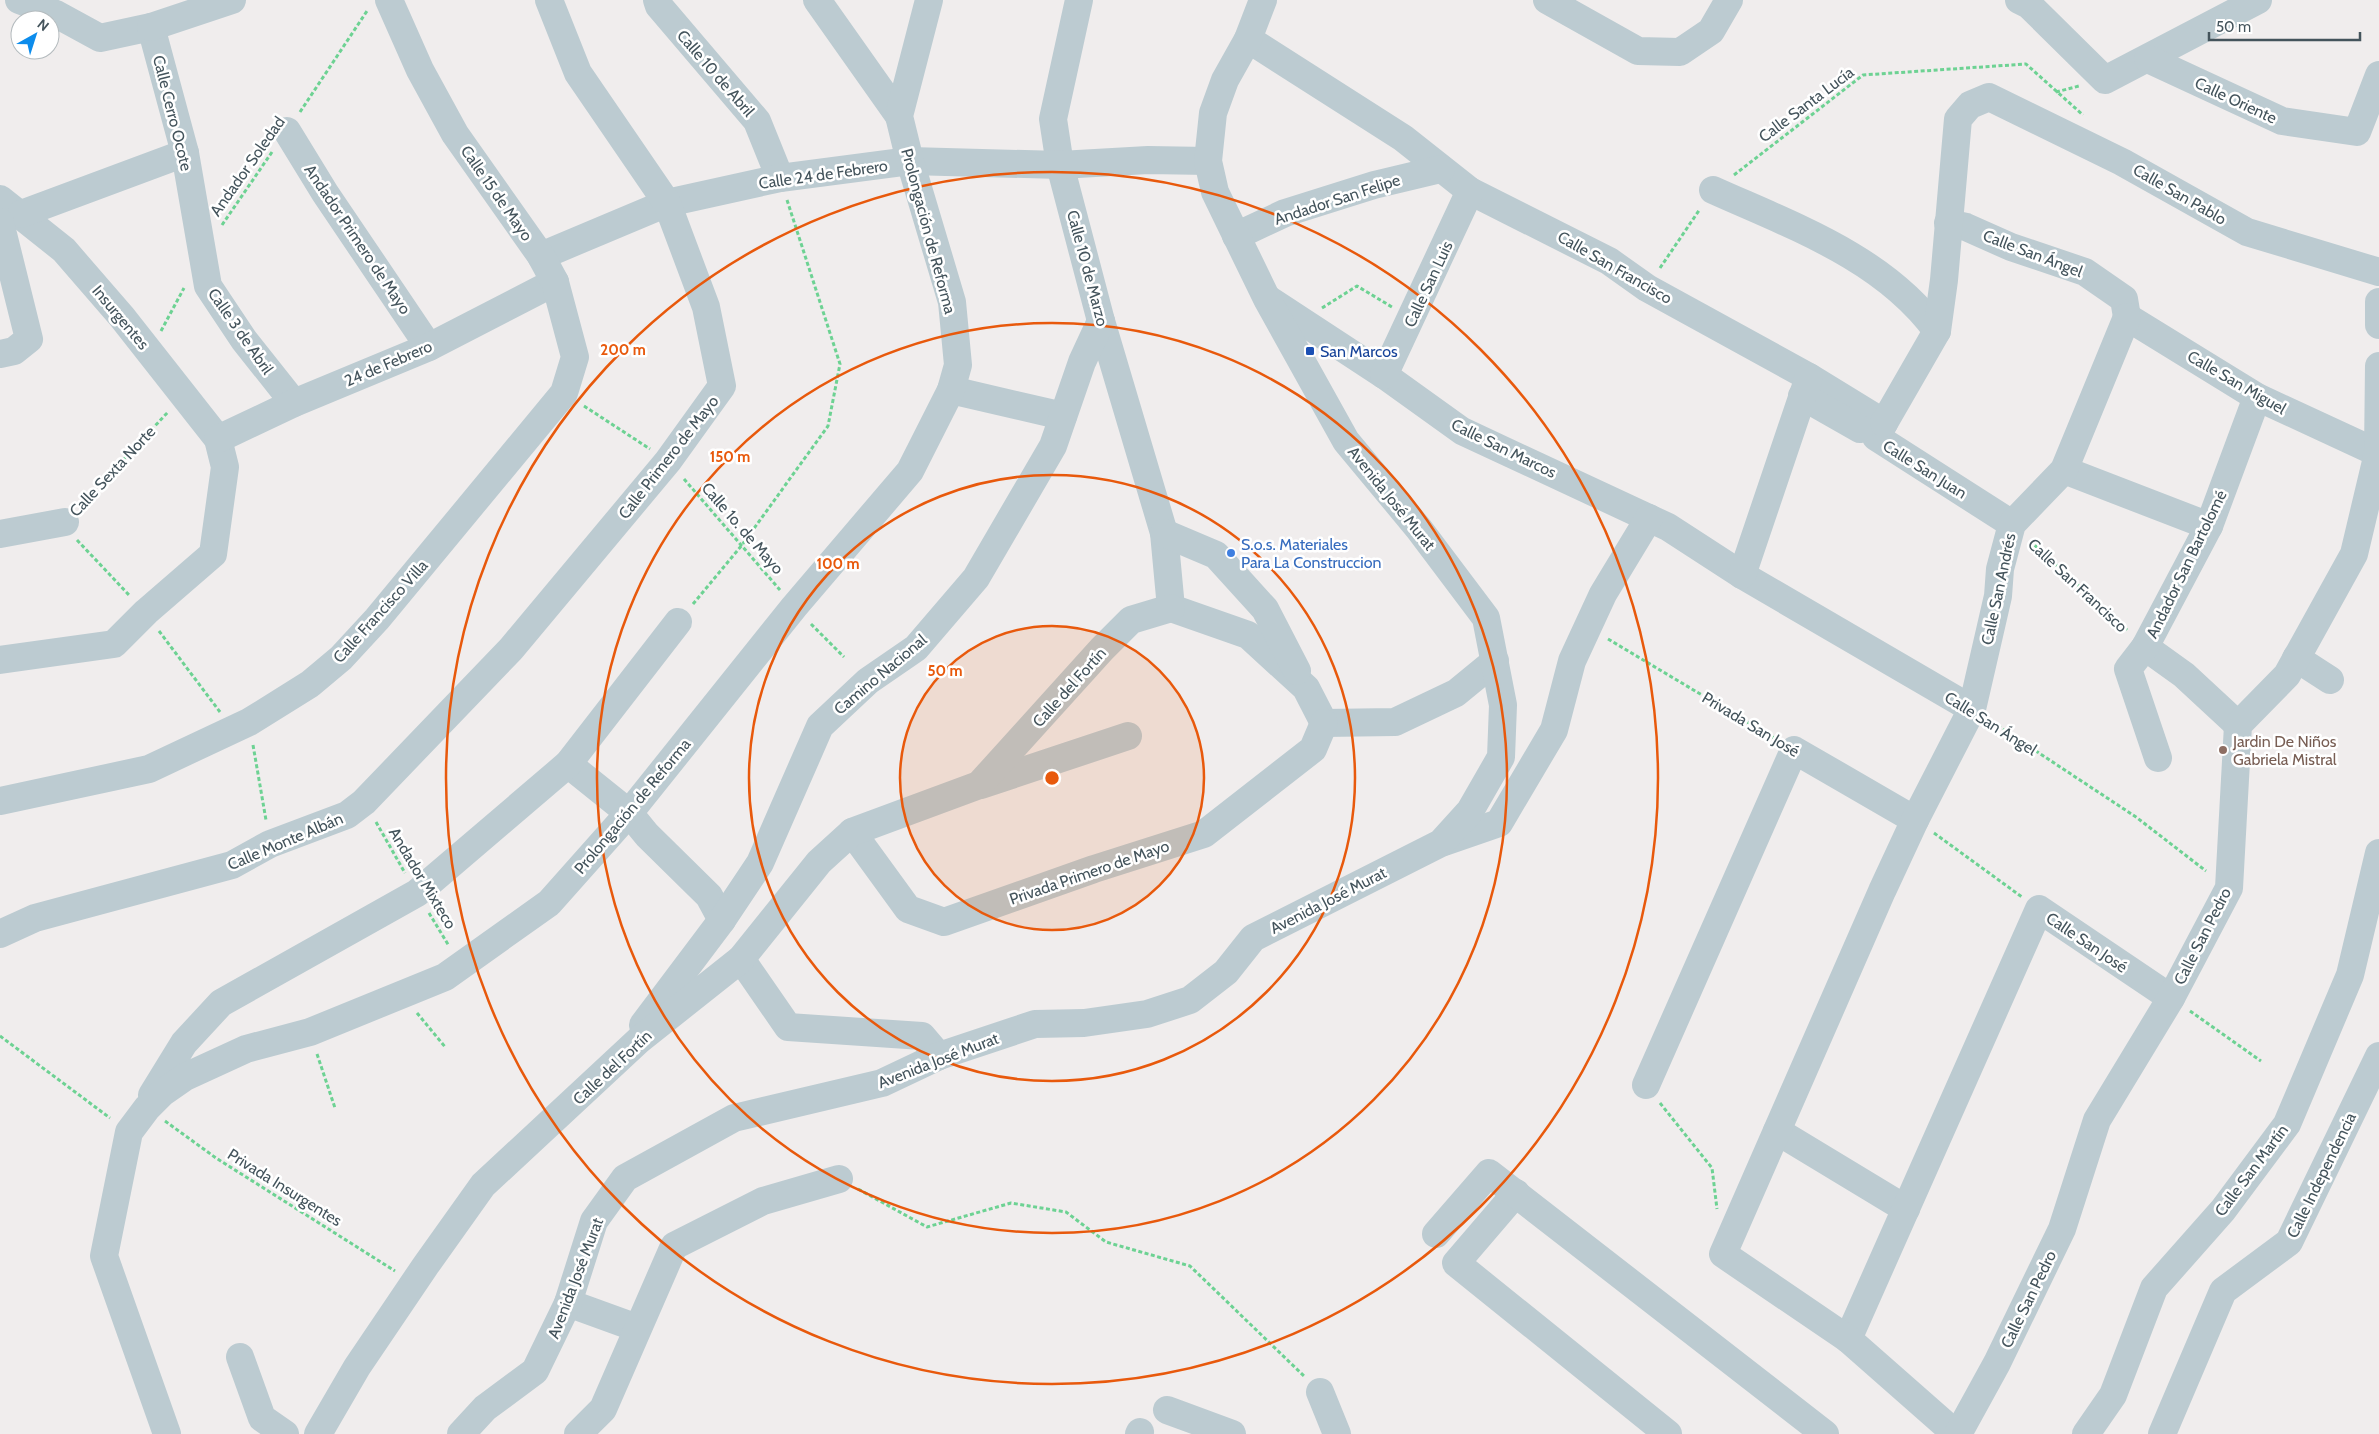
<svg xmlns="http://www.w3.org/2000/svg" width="2379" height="1434" font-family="Cabin,sans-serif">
<rect width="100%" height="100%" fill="#f0eded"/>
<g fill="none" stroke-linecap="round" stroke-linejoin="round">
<g stroke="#6dd293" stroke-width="3" stroke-dasharray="4 2.5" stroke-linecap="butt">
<path d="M2056 92 2079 86"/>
<path d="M300 112 367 11"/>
<path d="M1734 175 1863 75 2026 64 2083 115"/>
<path d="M222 225 272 152"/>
<path d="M1660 268 1700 209"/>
<path d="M1322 308 1357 286 1392 307"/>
<path d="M161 331 184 288"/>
<path d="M584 406 650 449"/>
<path d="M684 479 780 590"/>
<path d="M80 506 168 412"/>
<path d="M77 540 129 595"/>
<path d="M2030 541 2127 630"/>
<path d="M693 604 742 545 828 426 840 364 787 200"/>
<path d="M811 624 844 657"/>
<path d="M159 631 220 712"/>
<path d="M1608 639 1774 738"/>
<path d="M1992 722 2136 817 2206 871"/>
<path d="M253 745 266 820"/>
<path d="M376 822 405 873"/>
<path d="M1934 833 2022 897"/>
<path d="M429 913 449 946"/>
<path d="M2190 1011 2261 1061"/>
<path d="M417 1013 446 1048"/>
<path d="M0 1036 110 1118"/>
<path d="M317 1054 335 1108"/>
<path d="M1660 1103 1712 1168 1717 1209"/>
<path d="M165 1121 216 1158 395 1271"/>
<path d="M858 1189 927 1227 1011 1203 1066 1212 1106 1242 1190 1266 1305 1377"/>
</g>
<g stroke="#bccbd1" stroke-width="28">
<path d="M19 0 56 14 100 38 151 27 185 153 208 286 244 340 294 403"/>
<path d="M657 0 659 6 757 121 780 178"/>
<path d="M817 0 899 116"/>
<path d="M1079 0 1053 119 1060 165 1101 321 1164 533 1171 608 1248 635 1306 688 1324 723"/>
<path d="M1547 0 1638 51 1680 52 1711 31 1729 0"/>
<path d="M2019 0 2029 5 2105 80 2258 0"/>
<path d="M151 27 232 0"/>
<path d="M1248 39 1403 138 1470 191 1609 261 1647 288 1809 377 1884 423 1876 437 2012 524"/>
<path d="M2148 59 2282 121 2357 132 2379 75"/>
<path d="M287 131 325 193 429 347"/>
<path d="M1713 190C1793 226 1884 258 1937 331"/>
<path d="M0 199 64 250 122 317 218 439 225 467 213 554 146 612 114 644 0 660"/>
<path d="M21 214 185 153"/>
<path d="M0 222 29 339 14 351 0 354"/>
<path d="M1948 223 1966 227 2011 247 2085 272 2124 299 2127 317"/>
<path d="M1236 236 1285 213 1374 185 1441 169"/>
<path d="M541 256 667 203 780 178 910 161 1060 165 1148 160 1208 161"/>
<path d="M1268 299 1384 375 1462 431 1668 527 1742 575 1972 709"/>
<path d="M2379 302V325"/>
<path d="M2127 317 2257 397 2378 453"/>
<path d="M1384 375 1470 191"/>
<path d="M951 390 1063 416"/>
<path d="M1802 396 1860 429"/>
<path d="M1884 423 1937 331 1944 280 1958 119 1970 105 1989 97 2122 162 2247 232 2379 272"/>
<path d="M218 439 294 403 429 347 555 282"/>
<path d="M2064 470 2209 526"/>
<path d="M1164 533 1216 555 1265 609 1297 671"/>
<path d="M0 534 65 522"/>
<path d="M1742 575 1809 377"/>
<path d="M2145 647 2184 675 2238 725"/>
<path d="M2296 658 2330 680"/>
<path d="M1324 723 1395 722 1456 693 1495 661"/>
<path d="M2158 758 2128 669 2145 647 2209 526 2257 397"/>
<path d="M568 764 629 813 647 835 709 896 722 920"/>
<path d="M981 785 1128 736"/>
<path d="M0 801 149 769 249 722 310 684 341 658 377 619 564 393 575 357 555 282 541 256 455 134 420 70 389 0"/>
<path d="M852 832 908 909 944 922 1094 869 1204 834 1313 749 1324 723"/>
<path d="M1444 842 1499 823 1554 730 1572 661 1603 594 1649 518"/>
<path d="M0 934 35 918 232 865 270 844 347 815 364 802 511 649 668 461 722 386 706 307 667 203 578 73 549 0"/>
<path d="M741 959 788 1027 922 1036 939 1056"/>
<path d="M643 1025 722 920 760 863 820 726 868 681 916 648 976 578 1053 446 1082 362 1101 321"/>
<path d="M1646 1085 1794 750 1915 820"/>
<path d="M152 1095 184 1043 221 1003 417 893 568 764 678 622"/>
<path d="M1777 1131 1906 1209"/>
<path d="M1516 1193 1456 1263 1668 1434"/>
<path d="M1436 1234 1489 1173 1825 1434"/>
<path d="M568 1303 637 1328"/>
<path d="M1848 1339 2039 909 2171 998"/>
<path d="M240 1357 262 1418 285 1434"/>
<path d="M1320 1392 1337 1434"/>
<path d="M1167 1410 1232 1434"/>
<path d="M167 1434 104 1256 129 1132 147 1108 162 1093 185 1077 246 1049 310 1032 445 977 549 903 629 813 794 607 910 471 951 390 958 365 952 302 910 161 899 116 929 0"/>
<path d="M318 1434 357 1367 426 1265 483 1185 639 1040 741 959 819 862 852 832 979 785 1102 649 1131 620 1171 608"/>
<path d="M461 1434 485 1408 535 1371 568 1303 594 1221 625 1178 734 1118 882 1083 939 1056 1035 1024 1084 1023 1147 1014 1190 1000 1226 972 1253 938 1441 843 1470 811 1501 757 1503 705 1486 618 1419 529 1346 441 1267 299 1215 192 1208 161 1213 113 1225 80 1248 39 1263 0"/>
<path d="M578 1434 603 1409 674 1246 763 1201 839 1179"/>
<path d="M1139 1434 1140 1432"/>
<path d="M1956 1434 1848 1339 1723 1254 1882 891 1915 820 1972 709 1998 596 2000 569 2012 524 2064 470 2127 317"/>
<path d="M1958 1434 1997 1363 2062 1229 2097 1120 2171 998 2229 888 2238 725 2287 675 2354 554 2378 453 2379 366"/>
<path d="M2086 1434 2113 1395 2154 1288 2223 1210 2287 1124 2350 975 2379 853"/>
<path d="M2162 1434 2223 1291 2289 1242 2379 1056"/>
</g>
</g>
<circle cx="1052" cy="778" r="152" fill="#e8590c" fill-opacity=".12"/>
<g fill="none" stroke="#e8590c" stroke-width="2.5">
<circle cx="1052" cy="778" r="152"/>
<circle cx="1052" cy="778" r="303"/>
<circle cx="1052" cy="778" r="455"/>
<circle cx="1052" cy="778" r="606"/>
</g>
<rect fill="#1a4fb4" stroke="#fff" stroke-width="2" x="1305" y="346" width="10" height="10" rx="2.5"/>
<circle fill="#3f7fe0" stroke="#fff" stroke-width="2" cx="1231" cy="553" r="5"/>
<circle fill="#8d6e63" stroke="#fff" stroke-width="2" cx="2223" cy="750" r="5"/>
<g text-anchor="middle" stroke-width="5" stroke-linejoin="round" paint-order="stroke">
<g font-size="16" fill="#44545c" stroke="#fff">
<text transform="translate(716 73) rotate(49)" y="6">Calle 10 de Abril</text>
<text transform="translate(2236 100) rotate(25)" y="6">Calle Oriente</text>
<text transform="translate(1806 104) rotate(-37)" y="6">Calle Santa Lucía</text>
<text transform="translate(173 113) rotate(76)" y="6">Calle Cerro Ocote</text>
<text transform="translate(247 166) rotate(-55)" y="6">Andador Soledad</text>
<text transform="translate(823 174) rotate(-8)" y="6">Calle 24 de Febrero</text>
<text transform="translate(497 193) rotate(55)" y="6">Calle 15 de Mayo</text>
<text transform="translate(2180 194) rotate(30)" y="6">Calle San Pablo</text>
<text transform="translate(1337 199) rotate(-18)" y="6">Andador San Felipe</text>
<text transform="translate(929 231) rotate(75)" y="6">Prolongación de Reforma</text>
<text transform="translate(358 239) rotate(56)" y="6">Andador Primero de Mayo</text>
<text transform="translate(2033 253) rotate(21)" y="6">Calle San Ángel</text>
<text transform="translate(1615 267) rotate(30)" y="6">Calle San Francisco</text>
<text transform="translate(1088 268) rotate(75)" y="6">Calle 10 de Marzo</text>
<text transform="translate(1428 284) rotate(-65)" y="6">Calle San Luis</text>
<text transform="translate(121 317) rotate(50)" y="6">Insurgentes</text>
<text transform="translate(241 331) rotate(55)" y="6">Calle 3 de Abril</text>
<text transform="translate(388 363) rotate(-23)" y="6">24 de Febrero</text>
<text transform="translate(2237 382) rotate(30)" y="6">Calle San Miguel</text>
<text transform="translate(1504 448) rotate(26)" y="6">Calle San Marcos</text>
<text transform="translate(668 457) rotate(-52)" y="6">Calle Primero de Mayo</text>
<text transform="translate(1925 469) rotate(32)" y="6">Calle San Juan</text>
<text transform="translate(112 471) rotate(-47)" y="6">Calle Sexta Norte</text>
<text transform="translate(1392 498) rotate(51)" y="6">Avenida José Murat</text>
<text transform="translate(743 528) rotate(49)" y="6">Calle 1o. de Mayo</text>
<text transform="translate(2186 564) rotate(-64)" y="6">Andador San Bartolomé</text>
<text transform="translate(2078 585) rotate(43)" y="6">Calle San Francisco</text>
<text transform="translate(1998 589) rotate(-78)" y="6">Calle San Andrés</text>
<text transform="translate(380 611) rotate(-48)" y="6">Calle Francisco Villa</text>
<text transform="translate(880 674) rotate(-40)" y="6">Camino Nacional</text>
<text transform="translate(1069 687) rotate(-48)" y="6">Calle del Fortín</text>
<text transform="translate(1991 723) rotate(32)" y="6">Calle San Ángel</text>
<text transform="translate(1751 724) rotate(31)" y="6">Privada San José</text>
<text transform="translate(632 806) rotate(-50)" y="6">Prolongación de Reforma</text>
<text transform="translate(285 841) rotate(-23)" y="6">Calle Monte Albán</text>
<text transform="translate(1089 872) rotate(-19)" y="6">Privada Primero de Mayo</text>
<text transform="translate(423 878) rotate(59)" y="6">Andador Mixteco</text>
<text transform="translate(1328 900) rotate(-27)" y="6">Avenida José Murat</text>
<text transform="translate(2202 936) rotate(-63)" y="6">Calle San Pedro</text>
<text transform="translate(2087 942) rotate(34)" y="6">Calle San José</text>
<text transform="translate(938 1060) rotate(-21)" y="6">Avenida José Murat</text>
<text transform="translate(612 1067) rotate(-43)" y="6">Calle del Fortín</text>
<text transform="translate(2251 1170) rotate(-53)" y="6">Calle San Martín</text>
<text transform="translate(2321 1175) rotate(-64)" y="6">Calle Independencia</text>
<text transform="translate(285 1187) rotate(32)" y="6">Privada Insurgentes</text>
<text transform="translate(575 1278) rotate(-69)" y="6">Avenida José Murat</text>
<text transform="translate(2028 1299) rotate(-64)" y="6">Calle San Pedro</text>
</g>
<g font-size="16" fill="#164399" stroke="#fff" text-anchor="start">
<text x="1320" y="357">San Marcos</text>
</g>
<g font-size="16" fill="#366cbe" stroke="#fff" text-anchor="start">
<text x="1241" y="550">S.o.s. Materiales<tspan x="1241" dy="18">Para La Construccion</tspan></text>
</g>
<g font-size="16" fill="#785e54" stroke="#fff" text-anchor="start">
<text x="2233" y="747">Jardin De Niños<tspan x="2233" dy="18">Gabriela Mistral</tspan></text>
</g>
</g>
<circle cx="1052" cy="778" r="8" fill="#e8590c" stroke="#fff" stroke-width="2.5"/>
<g font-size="15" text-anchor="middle" font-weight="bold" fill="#e8590c" stroke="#fff" stroke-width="5" stroke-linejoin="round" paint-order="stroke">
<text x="623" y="355">200 m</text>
<text x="730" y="462">150 m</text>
<text x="838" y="569">100 m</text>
<text x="945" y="676">50 m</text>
</g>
<g transform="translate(35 35) rotate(39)"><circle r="24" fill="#ffffff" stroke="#b4bbbe"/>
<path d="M0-4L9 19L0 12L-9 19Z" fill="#0c8cec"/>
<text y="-8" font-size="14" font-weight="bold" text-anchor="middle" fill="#44545c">N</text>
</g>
<path d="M2209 32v8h151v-8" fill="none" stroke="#44545c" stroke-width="2.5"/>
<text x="2216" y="32" font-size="15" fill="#44545c" stroke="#ffffff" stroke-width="4" paint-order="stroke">50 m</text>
</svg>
